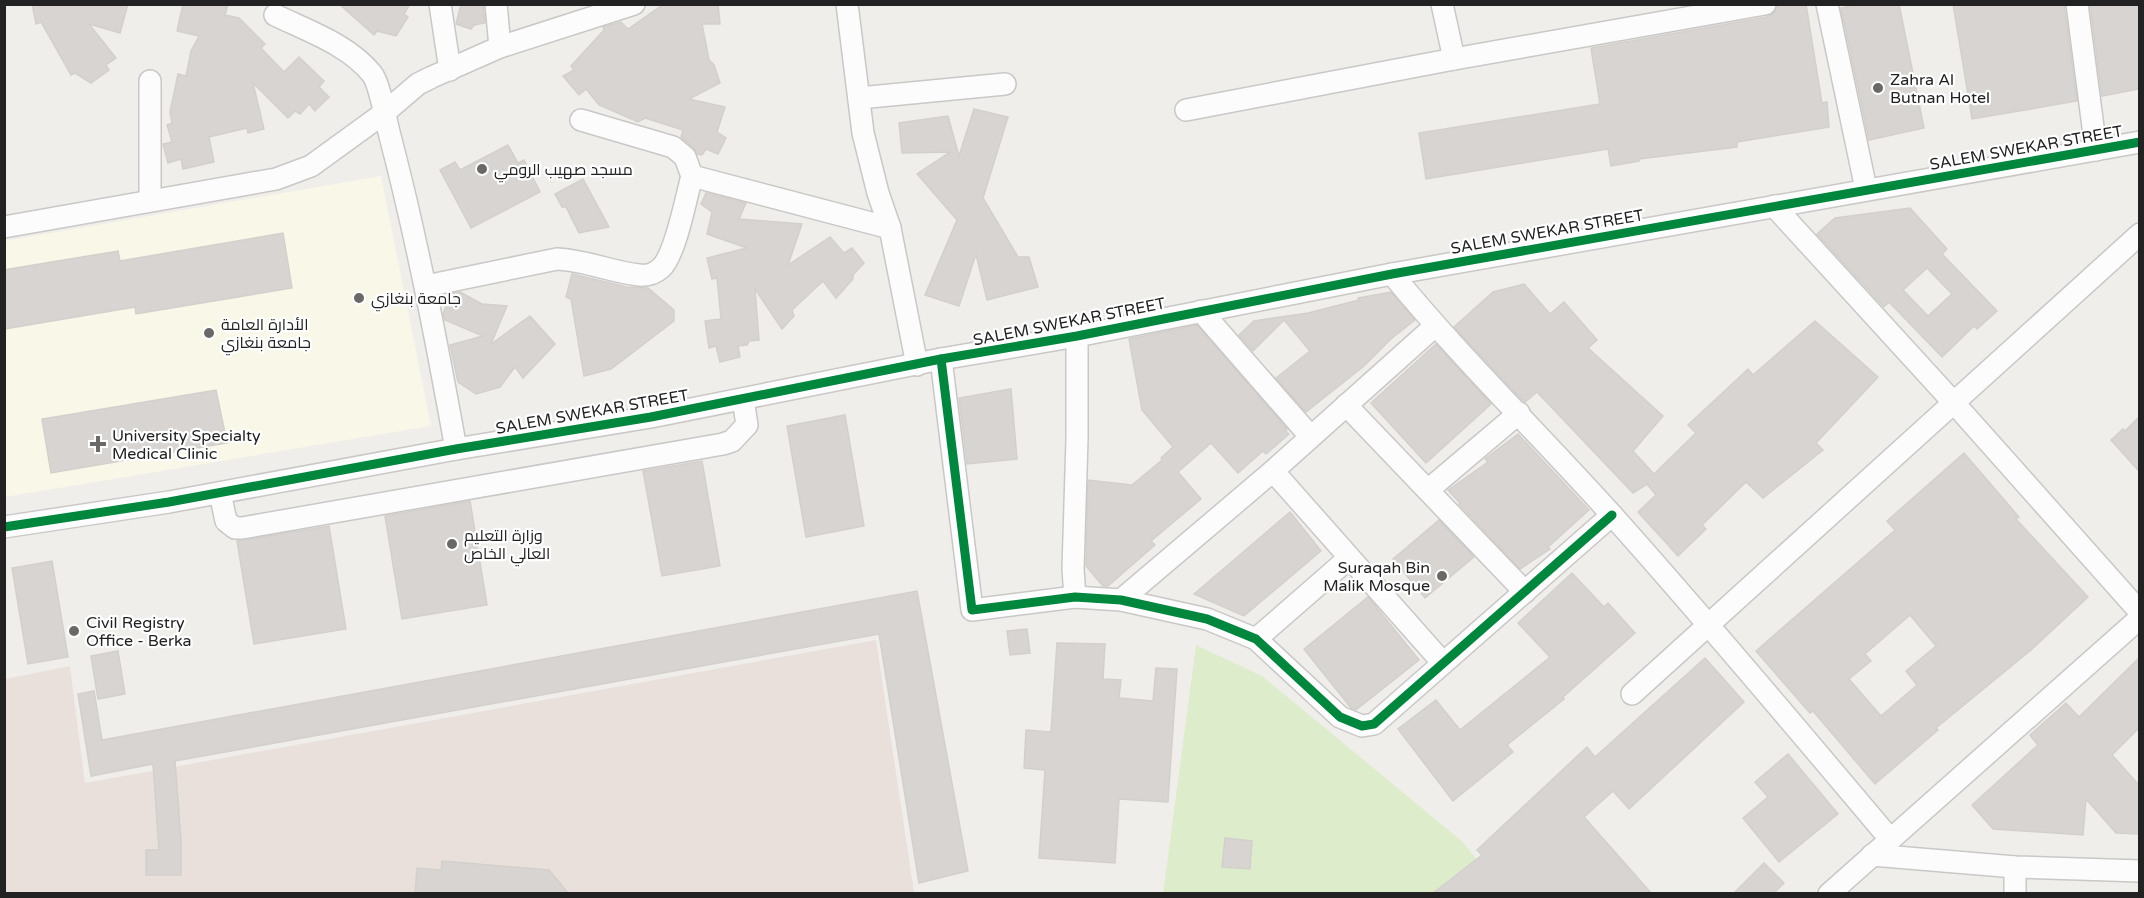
<svg xmlns="http://www.w3.org/2000/svg" width="2144" height="898" font-family="'Varela Round',Cairo,sans-serif">
<rect width="100%" height="100%" fill="#f0eeeb"/>
<path fill="#f8f7e8" d="M381 176 431 426 5 497V241Z"/>
<path fill="#eae0db" d="M876 640 914 892 919 893 5 894V679L70 666 85 783Z"/>
<path fill="#ddeccb" d="M1196 645 1262 676 1463 842 1503 893 1163 894Z"/>
<g fill="#d7d4d2" stroke="#d3d0cc" stroke-width="1.5" fill-rule="evenodd">
<path d="M32 4H128L120 33 89 24 116 58 106 65 109 70 91 83 75 73 71 75 41 22 36 24Z"/>
<path d="M183 4H228L225 15 239 18 265 44 261 48 284 72 299 57 324 81 319 87 329 97 315 111 309 104 300 114 295 111 288 118 253 83 264 129 248 133 247 128 209 137 214 162 183 169 181 159 168 163 163 144 172 142 167 125 172 123 170 112 178 74 186 76 191 51 199 36 177 31Z"/>
<path d="M339 4H410L404 14 408 17 396 36 377 31 374 35Z"/>
<path d="M461 4H483L485 23 474 25 471 29 456 24Z"/>
<path d="M664 4H718L720 24H702L709 60 714 65 720 83 689 99 725 107 717 132 726 138 718 154 706 149 702 155 697 154 693 147 681 137 683 130 645 118 638 122 599 105 586 89 579 95 563 76 574 70 571 66 604 30 603 27 621 22 628 29Z"/>
<path d="M1786 4H1806L1822 103 1827 102 1829 127 1737 142V147L1639 159V161L1611 166 1608 149 1426 179 1419 133 1600 104 1591 48 1767 17 1774 13 1777 6Z"/>
<path d="M1860 4H1899L1924 128 1869 140 1841 8Z"/>
<path d="M1953 4H2064L2077 101 1972 119Z"/>
<path d="M2090 4H2139V89L2102 96Z"/>
<path d="M974 109 1008 117 983 198 1018 257H1029L1038 287 987 300 976 254 959 306 925 295 957 220 917 174 950 152 902 153 899 123 948 116 959 156Z"/>
<path d="M508 145 518 163 524 160 540 192 471 228 440 170 455 162 460 170Z"/>
<path d="M583 179 609 227 579 233 566 207H562L555 194Z"/>
<path d="M706 193 746 203 739 219 802 224 788 265 830 237 844 253 852 248 864 263 853 275V279L836 298 823 281 792 310 794 316 782 329 755 289 759 340 749 341 747 345 738 346 740 357 720 362 716 346 709 348 705 321 721 319 717 278 712 279 707 258 747 248 707 234 712 212 701 204Z"/>
<path d="M1910 208 1947 249 1942 254 1997 311 1977 329 1974 326 1942 357 1889 302 1884 307 1817 234 1835 218ZM1927 268 1952 294 1928 316 1903 290Z"/>
<path d="M283 233 292 288 136 314 135 307 4 329V270L118 251 120 261Z"/>
<path d="M572 274 627 287 648 288 674 310V321L611 369 584 376 571 299 566 297Z"/>
<path d="M1524 284 1550 314 1564 302 1597 340 1588 348 1663 416 1633 451 1654 474 1696 433 1688 425 1748 369 1753 375 1815 321 1878 377 1816 443 1823 450 1763 498 1746 482 1702 525 1706 529 1678 556 1638 512 1656 495 1647 484 1633 493 1537 392 1525 402 1523 401 1454 327 1493 292Z"/>
<path d="M460 292 482 304 507 306 491 344 530 316 555 344 523 378 515 367 500 387 476 394 458 382 450 345 483 336 445 320 443 314 450 294Z"/>
<path d="M1391 292 1415 320 1391 339 1364 366 1306 412 1276 378 1310 351 1284 320 1253 351 1239 335 1254 321 1308 313 1359 300 1358 298Z"/>
<path d="M1197 325 1287 429 1285 430 1289 434 1266 454 1263 451 1238 473 1211 443 1178 472 1201 499 1151 541 1155 545 1108 586H1103L1086 566 1088 480 1132 485 1162 460 1161 458 1173 447 1142 410 1129 339Z"/>
<path d="M1436 344 1491 404 1426 463 1371 403Z"/>
<path d="M1011 389 1017 459 967 464 959 398Z"/>
<path d="M216 390 227 443 51 473 42 419Z"/>
<path d="M845 415 864 526 806 537 787 426Z"/>
<path d="M2139 417V471L2111 440 2123 429 2125 431Z"/>
<path d="M1518 434 1589 510 1548 547 1550 549 1520 569 1459 504 1460 503 1448 490 1488 462 1485 459Z"/>
<path d="M1964 453 2019 517 2016 519 2088 597 2031 650 1936 728 1938 730 1875 784 1813 711 1810 713 1756 651 1895 530 1887 521ZM1910 615 1936 646 1906 671 1917 685 1881 716 1849 679 1871 661 1865 654Z"/>
<path d="M702 461 720 566 662 576 643 471Z"/>
<path d="M470 501 487 605 402 619 385 516Z"/>
<path d="M1290 512 1321 551 1244 616 1194 594Z"/>
<path d="M1439 520 1474 557 1425 598 1393 559Z"/>
<path d="M329 526 346 629 254 644 237 541Z"/>
<path d="M52 561 68 657 28 664 12 568Z"/>
<path d="M1572 573 1604 607 1608 603 1635 633 1563 697 1564 699 1507 745 1513 752 1453 801 1398 729 1436 700 1460 730 1549 658V656L1518 623Z"/>
<path d="M917 591 968 871 919 883 879 634 175 761 181 840V875H146V850H159L153 764 91 776 78 694 94 691 102 740Z"/>
<path d="M1368 597 1419 660 1356 710 1351 708 1304 649Z"/>
<path d="M1027 629 1030 653 1010 655 1007 631Z"/>
<path d="M1057 643 1105 644 1103 679 1121 680 1119 698 1153 701 1156 668 1177 669 1168 802 1119 799 1115 863 1039 858 1045 770 1024 768 1026 730 1051 732Z"/>
<path d="M118 651 125 694 98 699 91 656Z"/>
<path d="M1705 658 1744 702 1629 809 1613 791 1584 817 1652 894H1432L1482 855 1477 850 1587 747 1595 757Z"/>
<path d="M2139 658V728L2112 755 2139 785V834L2116 833 2086 799 2083 835 1993 829 1972 805 2038 745 2030 735 2066 703 2079 717Z"/>
<path d="M1788 754 1838 814 1779 862 1743 818 1768 797 1755 782Z"/>
<path d="M1225 838 1252 841 1250 869 1222 867Z"/>
<path d="M442 861 549 870 569 894H415L417 868 441 870Z"/>
<path d="M1764 863 1784 883 1773 894H1733Z"/>
</g>
<g fill="none" stroke-linecap="round" stroke-linejoin="round">
<g stroke="#c9c8c7" stroke-width="24">
<g id="minor">
<path d="M440 4 450 70"/>
<path d="M496 4 500 47"/>
<path d="M847 4 863 133 878 193 890 228 917 365"/>
<path d="M1442 4 1454 59"/>
<path d="M1827 4 1866 189"/>
<path d="M2077 4 2096 150"/>
<path d="M275 15C308 31 349 45 372 74 380 84 386 122 390 136 417 239 437 344 456 449"/>
<path d="M150 81V201"/>
<path d="M859 98 1005 84"/>
<path d="M1186 110 1454 59 1765 4"/>
<path d="M581 120 673 147 685 157 692 176 890 228"/>
<path d="M1774 206 1954 403 2140 612"/>
<path d="M4 227 276 179 311 166 384 113 418 84 432 77 500 47 634 4"/>
<path d="M1392 274C1461 358 1539 434 1612 515 1707 621 1798 730 1890 839"/>
<path d="M426 286 557 259C585 260 611 272 639 275 648 276 654 274 661 268 676 254 686 197 692 176"/>
<path d="M1201 311 1310 436"/>
<path d="M941 359 972 610 1075 597 1121 600 1207 619 1256 639 1340 717 1362 726 1374 724 1612 515"/>
<path d="M1346 405 1525 592"/>
<path d="M1273 471 1443 663"/>
<path d="M1428 490 1519 413"/>
<path d="M220 493 226 521 235 528H242L723 444 732 441 747 425 743 399"/>
<path d="M4 527 169 502 456 449 651 417 941 359 1077 336 1392 274 2140 142"/>
<path d="M1075 597 1073 569 1077 439V336"/>
<path d="M1121 600 1273 471 1435 326"/>
<path d="M1256 639 1349 558"/>
<path d="M1632 694 2140 234"/>
<path d="M1872 855 2015 867 2140 871"/>
<path d="M1829 894 2140 618"/>
<path d="M2015 894V867"/>
</g>
</g>
<use href="#minor" stroke="#fdfcfc" stroke-width="21"/>
<g stroke="#fff" stroke-width="13">
<g id="cycleway">
<path d="M941 359 972 610 1075 597 1121 600 1207 619 1256 639 1340 717 1362 726 1374 724 1612 515"/>
<path d="M4 527 169 502 456 449 651 417 941 359 1077 336 1392 274 2140 142"/>
</g>
</g>
<use href="#cycleway" stroke="#00873e" stroke-width="9"/>
</g>
<g fill="#6a6968" stroke="#fff" stroke-width="2">
<circle cx="1878" cy="88" r="6"/>
<circle cx="482" cy="169" r="6"/>
<circle cx="359" cy="298" r="6"/>
<circle cx="209" cy="333" r="6"/>
<path d="M95 435h6v6h6v6h-6v6h-6v-6h-6v-6h6z"/>
<circle cx="452" cy="544" r="6"/>
<circle cx="1442" cy="576" r="6"/>
<circle cx="74" cy="631" r="6"/>
</g>
<g text-anchor="middle" stroke-width="4.5" stroke-linejoin="round" paint-order="stroke">
<g font-size="16" fill="#222" stroke="#fff" text-anchor="start">
<text x="1890" y="85">Zahra Al<tspan x="1890" dy="18">Butnan Hotel</tspan></text>
<text x="494" y="175">مسجد صهيب الرومي</text>
<text x="371" y="304">جامعة بنغازي</text>
<text x="221" y="330">الأدارة العامة<tspan x="221" dy="18">جامعة بنغازي</tspan></text>
<text x="112" y="441">University Specialty<tspan x="112" dy="18">Medical Clinic</tspan></text>
<text x="464" y="541">وزارة التعليم<tspan x="464" dy="18">العالي الخاص</tspan></text>
<text x="1430" y="573" text-anchor="end">Suraqah Bin<tspan x="1430" dy="18">Malik Mosque</tspan></text>
<text x="86" y="628">Civil Registry<tspan x="86" dy="18">Office - Berka</tspan></text>
</g>
<g font-size="16" fill="#222" stroke="#fff">
<text transform="translate(2026 147) rotate(-10)" y="6">SALEM SWEKAR STREET</text>
<text transform="translate(1547 231) rotate(-10)" y="6">SALEM SWEKAR STREET</text>
<text transform="translate(1069 321) rotate(-11)" y="6">SALEM SWEKAR STREET</text>
<text transform="translate(592 411) rotate(-10)" y="6">SALEM SWEKAR STREET</text>
</g>
</g>
<rect width="2144" height="898" fill="none" stroke="#222222" stroke-width="12"/>
</svg>
